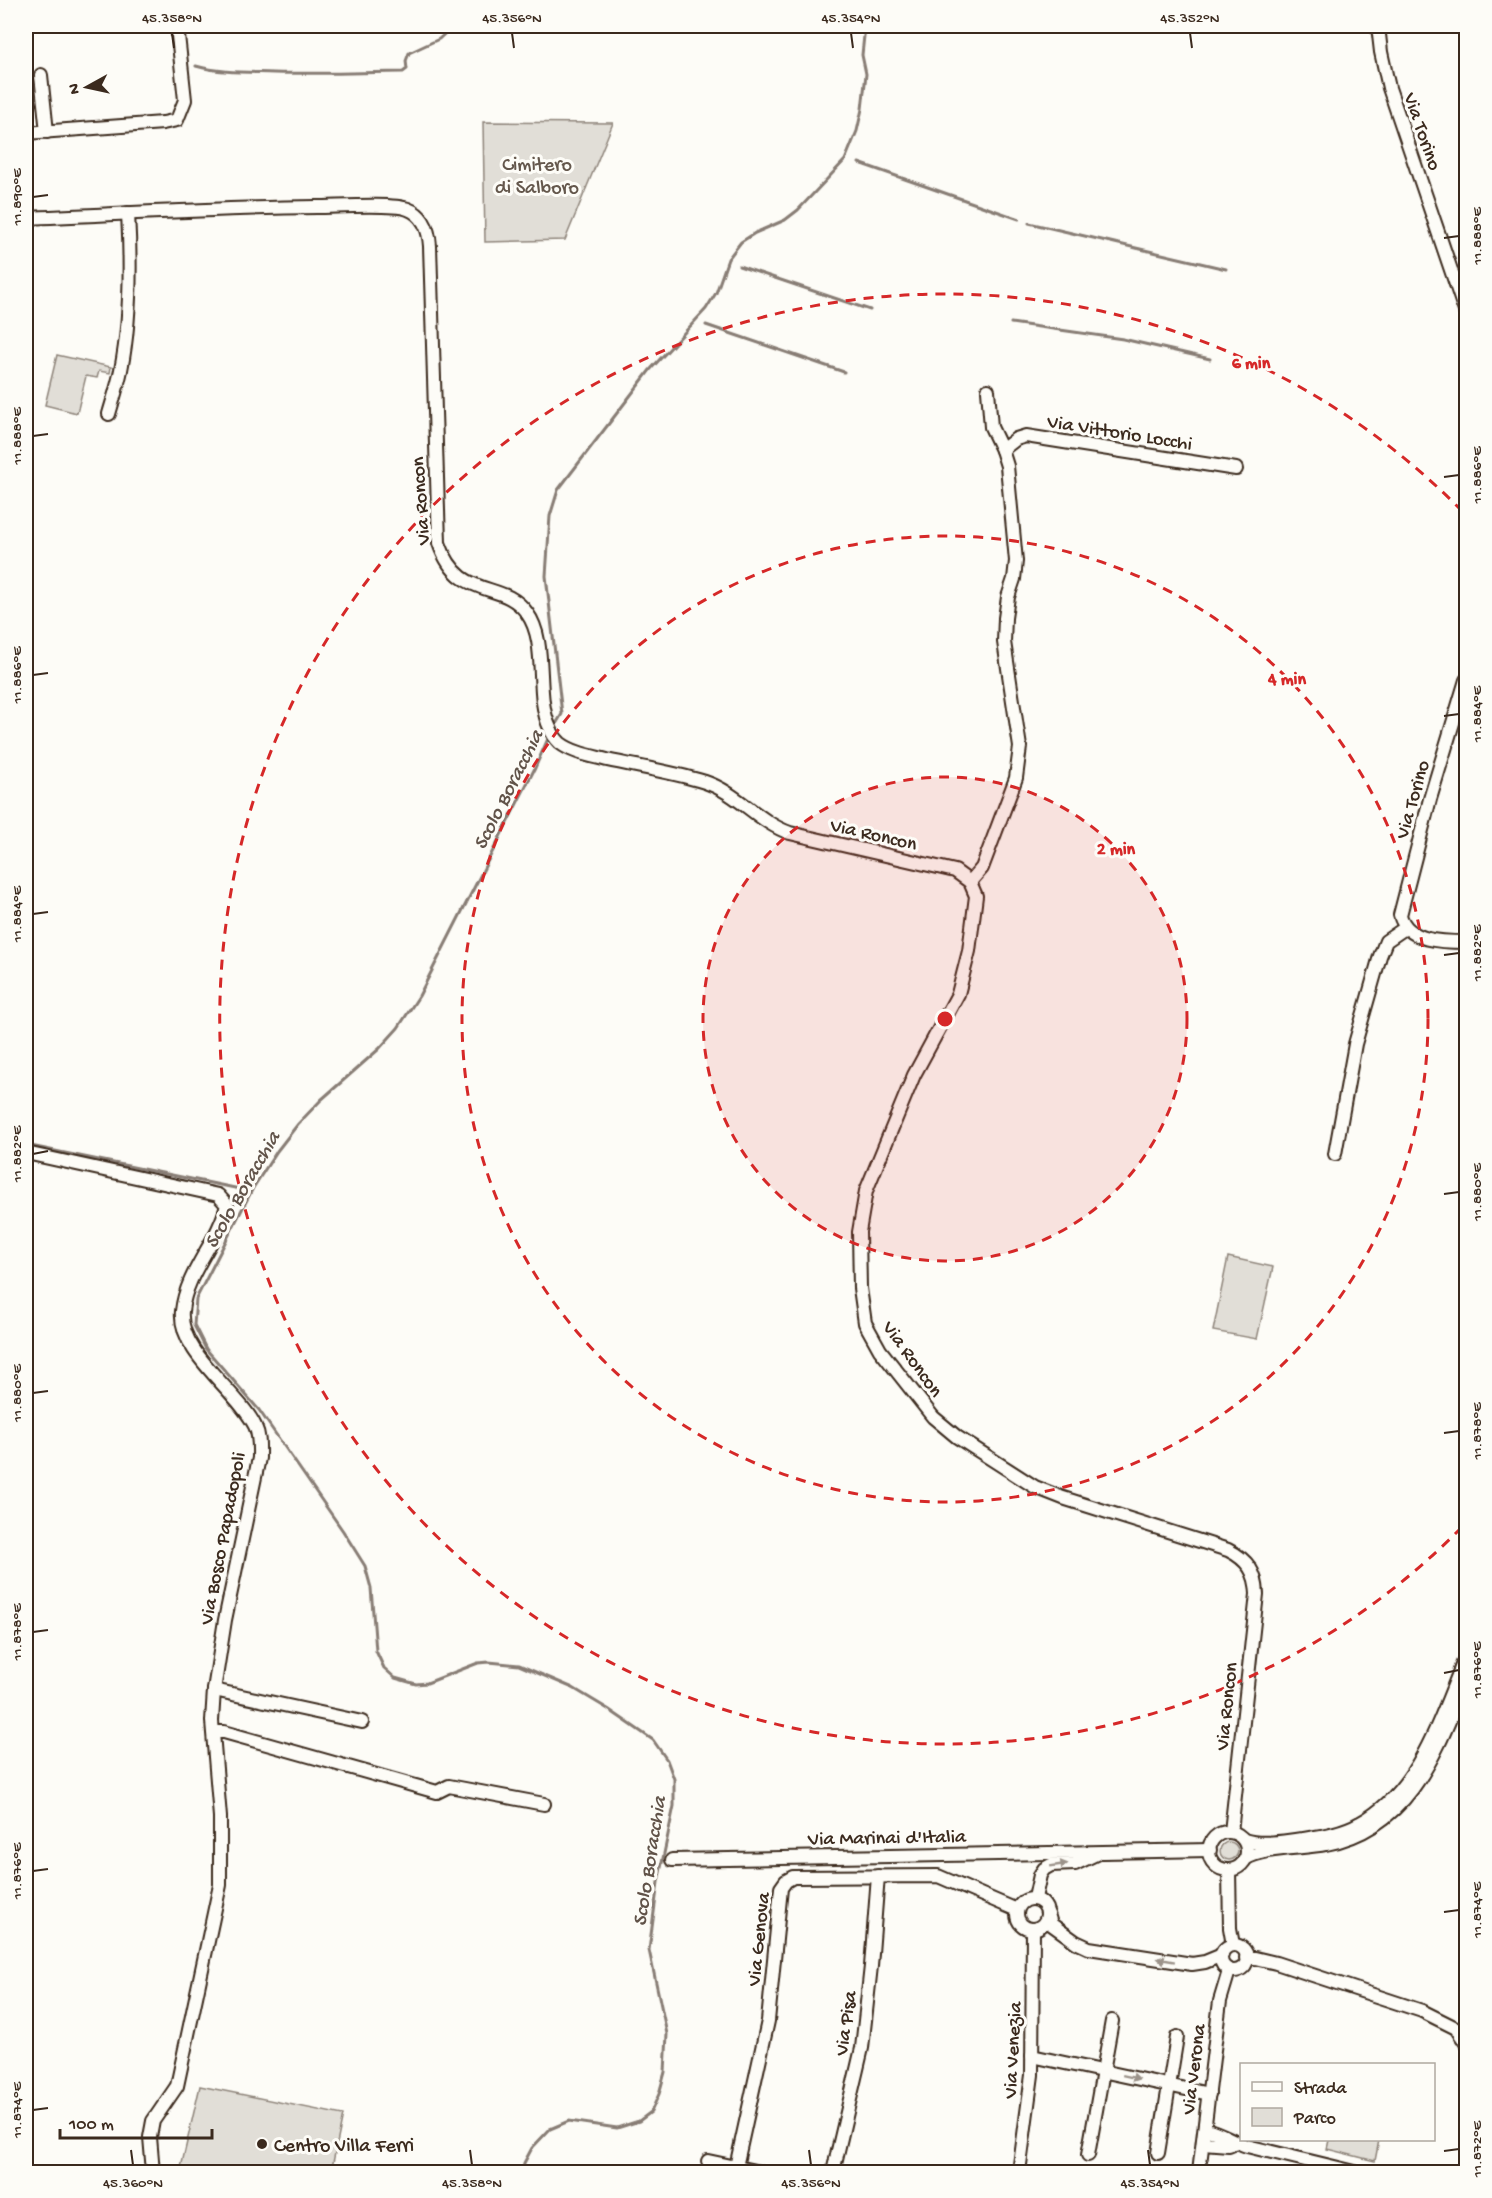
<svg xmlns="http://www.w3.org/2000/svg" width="1492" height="2198" font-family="'Gochi Hand',sans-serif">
<rect width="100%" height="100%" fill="#fdfcf7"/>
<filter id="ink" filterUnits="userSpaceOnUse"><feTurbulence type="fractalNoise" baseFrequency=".0167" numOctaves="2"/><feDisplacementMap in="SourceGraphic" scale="12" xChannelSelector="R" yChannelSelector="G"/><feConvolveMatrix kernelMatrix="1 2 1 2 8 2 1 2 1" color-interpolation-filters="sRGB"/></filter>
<g filter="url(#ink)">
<g fill="#e1ded7" stroke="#8e847a" stroke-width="1.5">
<path d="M483 122 613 123 565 240 485 242Z"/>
<path d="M57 355 111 367 110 373 99 371 97 378 86 376 77 413 45 405Z"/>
<path d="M1228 1257 1273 1267 1257 1339 1213 1331Z"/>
<circle cx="1229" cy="1851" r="9"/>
<path d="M200 2086 343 2115 331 2172H180Z"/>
<path d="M1329 2140H1379L1375 2161 1327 2149Z"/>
</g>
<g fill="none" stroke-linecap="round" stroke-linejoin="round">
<g stroke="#887d74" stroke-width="3">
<path d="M196 66C221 73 247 72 274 73 317 74 360 73 403 72L407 69 406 61 409 53 439 39 453 26"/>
<path d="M859 163 1019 219"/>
<path d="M1029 223 1226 269"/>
<path d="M739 266 870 310"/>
<path d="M1011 323 1123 339 1210 359"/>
<path d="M706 325 844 372"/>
<path d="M553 729 562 714 546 576 550 516 558 490 650 370 706 309 716 293 728 259 741 242 755 233 785 220 798 210 845 160 857 131 862 109 866 74 862 55 865 26"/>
<path d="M26 1145 235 1188 249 1193"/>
<path d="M523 2172 524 2163 532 2148 550 2129 569 2121 617 2128 639 2121 651 2112 659 2094 665 2072 667 2034 649 1950 658 1882 674 1806V1779L667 1760 653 1740 608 1709 573 1688 519 1665 489 1662 478 1663 427 1683 416 1684 395 1678 384 1668 376 1651 371 1588 365 1566 343 1531 259 1410 206 1349 194 1325 196 1299 253 1188 277 1151 298 1124 321 1100 379 1049 398 1028 419 996 535 768 550 734"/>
</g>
<g stroke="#3b2a1e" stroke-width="16">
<g id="minor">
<path d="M1378 26 1381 52 1389 88 1466 314"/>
<path d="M41 75 47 132"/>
<path d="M26 133 163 123 177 120 185 100 177 26"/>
<path d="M26 218C123 214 220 208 317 207 337 207 391 203 408 209 424 215 429 231 430 246L439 543C460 603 502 578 527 613 549 643 534 695 550 728 552 734 556 739 560 743 573 753 592 756 607 760 639 767 673 772 705 782 738 793 758 822 790 833L955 871 970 882 976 896 969 951 958 994 914 1075 866 1191 859 1232 860 1288 865 1323 880 1350 933 1417 957 1437 1035 1487 1063 1498 1228 1550C1248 1560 1256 1572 1257 1594L1231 1832"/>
<path d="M109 414C113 400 118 385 121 370 131 319 131 265 128 213"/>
<path d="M1002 450 1016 439 1026 436 1236 469"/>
<path d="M1466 680 1430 799 1400 915C1407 942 1443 942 1466 942"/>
<path d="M970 882 982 868 1016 778 1020 747 1004 642 1005 618 1008 597 1014 579 1016 561 1007 466 1002 450 991 427 988 390"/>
<path d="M26 1153 218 1195 227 1205C218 1242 186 1272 182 1311 178 1353 238 1391 255 1426 260 1436 259 1447 259 1458L225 1620 214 1690 212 1721 220 1817V1885L177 2086 153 2121 150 2137 153 2172"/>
<path d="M1335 1154 1355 1044 1380 956 1386 941 1405 928"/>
<path d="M214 1690 362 1722"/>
<path d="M214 1732H224L437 1792 449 1786 544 1804"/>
<circle cx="1228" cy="1851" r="19"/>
<path d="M1244 1840C1262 1846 1284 1841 1303 1839 1322 1836 1343 1833 1360 1823 1420 1791 1441 1714 1466 1656"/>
<path d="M1245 1859C1264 1847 1303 1849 1326 1844 1411 1828 1437 1750 1466 1680"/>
<path d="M672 1860 1210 1850"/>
<path d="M1229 1870 1230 1928 1233 1945"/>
<path d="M1035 1898 1040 1875 1044 1869 1051 1865 1075 1864 1096 1854"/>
<circle cx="1032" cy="1914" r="15"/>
<path d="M1048 1914 1051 1924 1076 1942 1089 1948 1192 1964 1205 1962 1222 1955"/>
<circle cx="1234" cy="1958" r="13"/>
<path d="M1246 1958H1255L1276 1963 1422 2011 1456 2028 1466 2043"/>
<path d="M1032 2056 1209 2094"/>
<path d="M1205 2129C1220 2132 1232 2141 1247 2146L1355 2172"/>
<path d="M1203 2143 1229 2145 1236 2142"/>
<path d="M1158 2153 1177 2037"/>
<path d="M1088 2155 1112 2021"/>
<path d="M708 2161 760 2172"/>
<path d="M736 2167 768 2021 781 1888 786 1881 793 1877 938 1876 1017 1910"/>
<path d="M833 2172 862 2048 871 1966 878 1876"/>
<path d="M1019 2172 1032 2075 1033 1929"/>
<path d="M1199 2172 1220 2001 1229 1971"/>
</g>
</g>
<use href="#minor" stroke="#fdfcf7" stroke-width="12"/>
</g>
<defs><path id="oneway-solid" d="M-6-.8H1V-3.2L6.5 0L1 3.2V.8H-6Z" transform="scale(1.5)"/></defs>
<g fill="#9c938a">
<use href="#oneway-solid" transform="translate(1059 1865) rotate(-9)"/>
<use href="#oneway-solid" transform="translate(1166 1960) rotate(-170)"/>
<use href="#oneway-solid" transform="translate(1131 2077) rotate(12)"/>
</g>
</g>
<path fill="none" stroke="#3b2a1e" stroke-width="2" d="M172 33 174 48M512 33 514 48M851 33 853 48M1190 33 1192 48M33 197 48 195M1444 238 1459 236M33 436 48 434M1444 477 1459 475M33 675 48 673M1444 716 1459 714M33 914 48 912M1444 955 1459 953M33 1154 48 1151M1444 1194 1459 1192M33 1393 48 1391M1444 1433 1459 1431M33 1632 48 1630M1444 1673 1459 1670M33 1871 48 1869M1444 1912 1459 1910M33 2110 48 2108M131 2150 133 2165M470 2150 472 2165M809 2150 811 2165M1148 2150 1150 2165M1444 2151 1459 2149"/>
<circle cx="945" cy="1019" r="242" fill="#d62828" fill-opacity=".12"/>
<g fill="none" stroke="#d62828" stroke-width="3" stroke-dasharray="10 8">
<circle cx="945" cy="1019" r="242"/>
<circle cx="945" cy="1019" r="483"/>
<path d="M1462 1527A725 725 0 1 1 1462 511"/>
</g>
<circle fill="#3b2a1e" stroke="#fdfcf7" stroke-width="2" cx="262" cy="2144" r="6"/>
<g text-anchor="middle" stroke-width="6" stroke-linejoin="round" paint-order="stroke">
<g font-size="20" fill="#3b2a1e" stroke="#fdfcf7">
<text transform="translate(1424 131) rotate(71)" y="7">Via Torino</text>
<text transform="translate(1120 431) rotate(9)" y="7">Via Vittorio Locchi</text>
<text transform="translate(419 501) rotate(-94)" y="7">Via Roncon</text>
<text transform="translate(1411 799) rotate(-74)" y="7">Via Torino</text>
<text transform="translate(874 833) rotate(13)" y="7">Via Roncon</text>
<text transform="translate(914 1358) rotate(54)" y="7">Via Roncon</text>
<text transform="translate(221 1538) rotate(-79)" y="7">Via Bosco Papadopoli</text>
<text transform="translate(1225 1706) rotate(-84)" y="7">Via Roncon</text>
<text transform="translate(887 1836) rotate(-1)" y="7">Via Marinai d'Italia</text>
<text transform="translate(757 1939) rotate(-84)" y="7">Via Genova</text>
<text transform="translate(844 2023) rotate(-82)" y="7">Via Pisa</text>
<text transform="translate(1011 2050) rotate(-87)" y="7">Via Venezia</text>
<text transform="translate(1192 2069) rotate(-83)" y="7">Via Verona</text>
</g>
<g font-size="20" fill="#64574c" stroke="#fdfcf7">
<text x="537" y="170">Cimitero<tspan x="537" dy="23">di Salboro</tspan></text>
</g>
<g font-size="20" fill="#3b2a1e" stroke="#fdfcf7" text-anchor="start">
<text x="274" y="2151">Centro Villa Ferri</text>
</g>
<g font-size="21" font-style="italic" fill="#615349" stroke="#fdfcf7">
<text transform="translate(507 789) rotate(-63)" y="7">Scolo Boracchia</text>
<text transform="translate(241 1189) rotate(-60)" y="7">Scolo Boracchia</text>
<text transform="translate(648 1861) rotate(-81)" y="7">Scolo Boracchia</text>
</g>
</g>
<circle cx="945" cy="1019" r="9" fill="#d62828" stroke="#fdfcf7" stroke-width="3"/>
<g font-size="18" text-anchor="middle" font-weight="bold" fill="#d62828" stroke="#fdfcf7" stroke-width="6" stroke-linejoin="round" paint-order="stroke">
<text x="1251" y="368">6 min</text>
<text x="1287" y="684">4 min</text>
<text x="1116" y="854">2 min</text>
</g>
<rect width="1492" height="2198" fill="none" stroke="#fdfcf7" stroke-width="66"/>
<rect x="1240" y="2063" width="195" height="78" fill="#fdfcf7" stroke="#afa8a0" stroke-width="1.5"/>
<rect x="1252" y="2082" width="30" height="9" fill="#fdfcf7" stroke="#afa8a0" stroke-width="1.5"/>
<text x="1294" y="2093" font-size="18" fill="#3b2a1e">Strada</text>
<rect x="1252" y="2108" width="30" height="18" fill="#e1ded7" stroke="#afa8a0" stroke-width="1.5"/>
<text x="1294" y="2123" font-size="18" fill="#3b2a1e">Parco</text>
<g transform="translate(87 87) rotate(262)" stroke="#fdfcf7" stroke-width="4.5" paint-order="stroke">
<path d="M0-4.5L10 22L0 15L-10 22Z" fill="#3b2a1e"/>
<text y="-9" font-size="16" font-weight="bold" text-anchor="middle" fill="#3b2a1e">N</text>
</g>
<path d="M60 2129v9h152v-9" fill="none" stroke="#3b2a1e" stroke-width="3"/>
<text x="69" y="2129" font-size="18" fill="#3b2a1e" stroke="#fdfcf7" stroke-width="4.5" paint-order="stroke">100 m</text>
<rect x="33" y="33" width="1426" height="2132" fill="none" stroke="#3b2a1e" stroke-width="2"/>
<g font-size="15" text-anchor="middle" fill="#3b2a1e">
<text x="172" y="22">45.358°N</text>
<text x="512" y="22">45.356°N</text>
<text x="851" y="22">45.354°N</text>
<text x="1190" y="22">45.352°N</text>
<text transform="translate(16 197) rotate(-90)" y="5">11.890°E</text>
<text transform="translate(1476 236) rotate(-90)" y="5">11.888°E</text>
<text transform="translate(16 436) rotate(-90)" y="5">11.888°E</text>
<text transform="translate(1476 475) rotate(-90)" y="5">11.886°E</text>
<text transform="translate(16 675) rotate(-90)" y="5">11.886°E</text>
<text transform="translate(1476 714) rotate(-90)" y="5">11.884°E</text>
<text transform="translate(16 914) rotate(-90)" y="5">11.884°E</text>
<text transform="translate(1476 953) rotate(-90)" y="5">11.882°E</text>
<text transform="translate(16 1154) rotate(-90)" y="5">11.882°E</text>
<text transform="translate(1476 1192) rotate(-90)" y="5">11.880°E</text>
<text transform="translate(16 1393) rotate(-90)" y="5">11.880°E</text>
<text transform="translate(1476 1431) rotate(-90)" y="5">11.878°E</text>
<text transform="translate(16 1632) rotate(-90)" y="5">11.878°E</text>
<text transform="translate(1476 1670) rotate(-90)" y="5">11.876°E</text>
<text transform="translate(16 1871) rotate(-90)" y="5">11.876°E</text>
<text transform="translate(1476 1910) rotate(-90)" y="5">11.874°E</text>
<text transform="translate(16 2110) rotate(-90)" y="5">11.874°E</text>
<text transform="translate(1476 2149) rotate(-90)" y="5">11.872°E</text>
<text x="133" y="2187">45.360°N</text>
<text x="472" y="2187">45.358°N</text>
<text x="811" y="2187">45.356°N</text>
<text x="1150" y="2187">45.354°N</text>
</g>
</svg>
